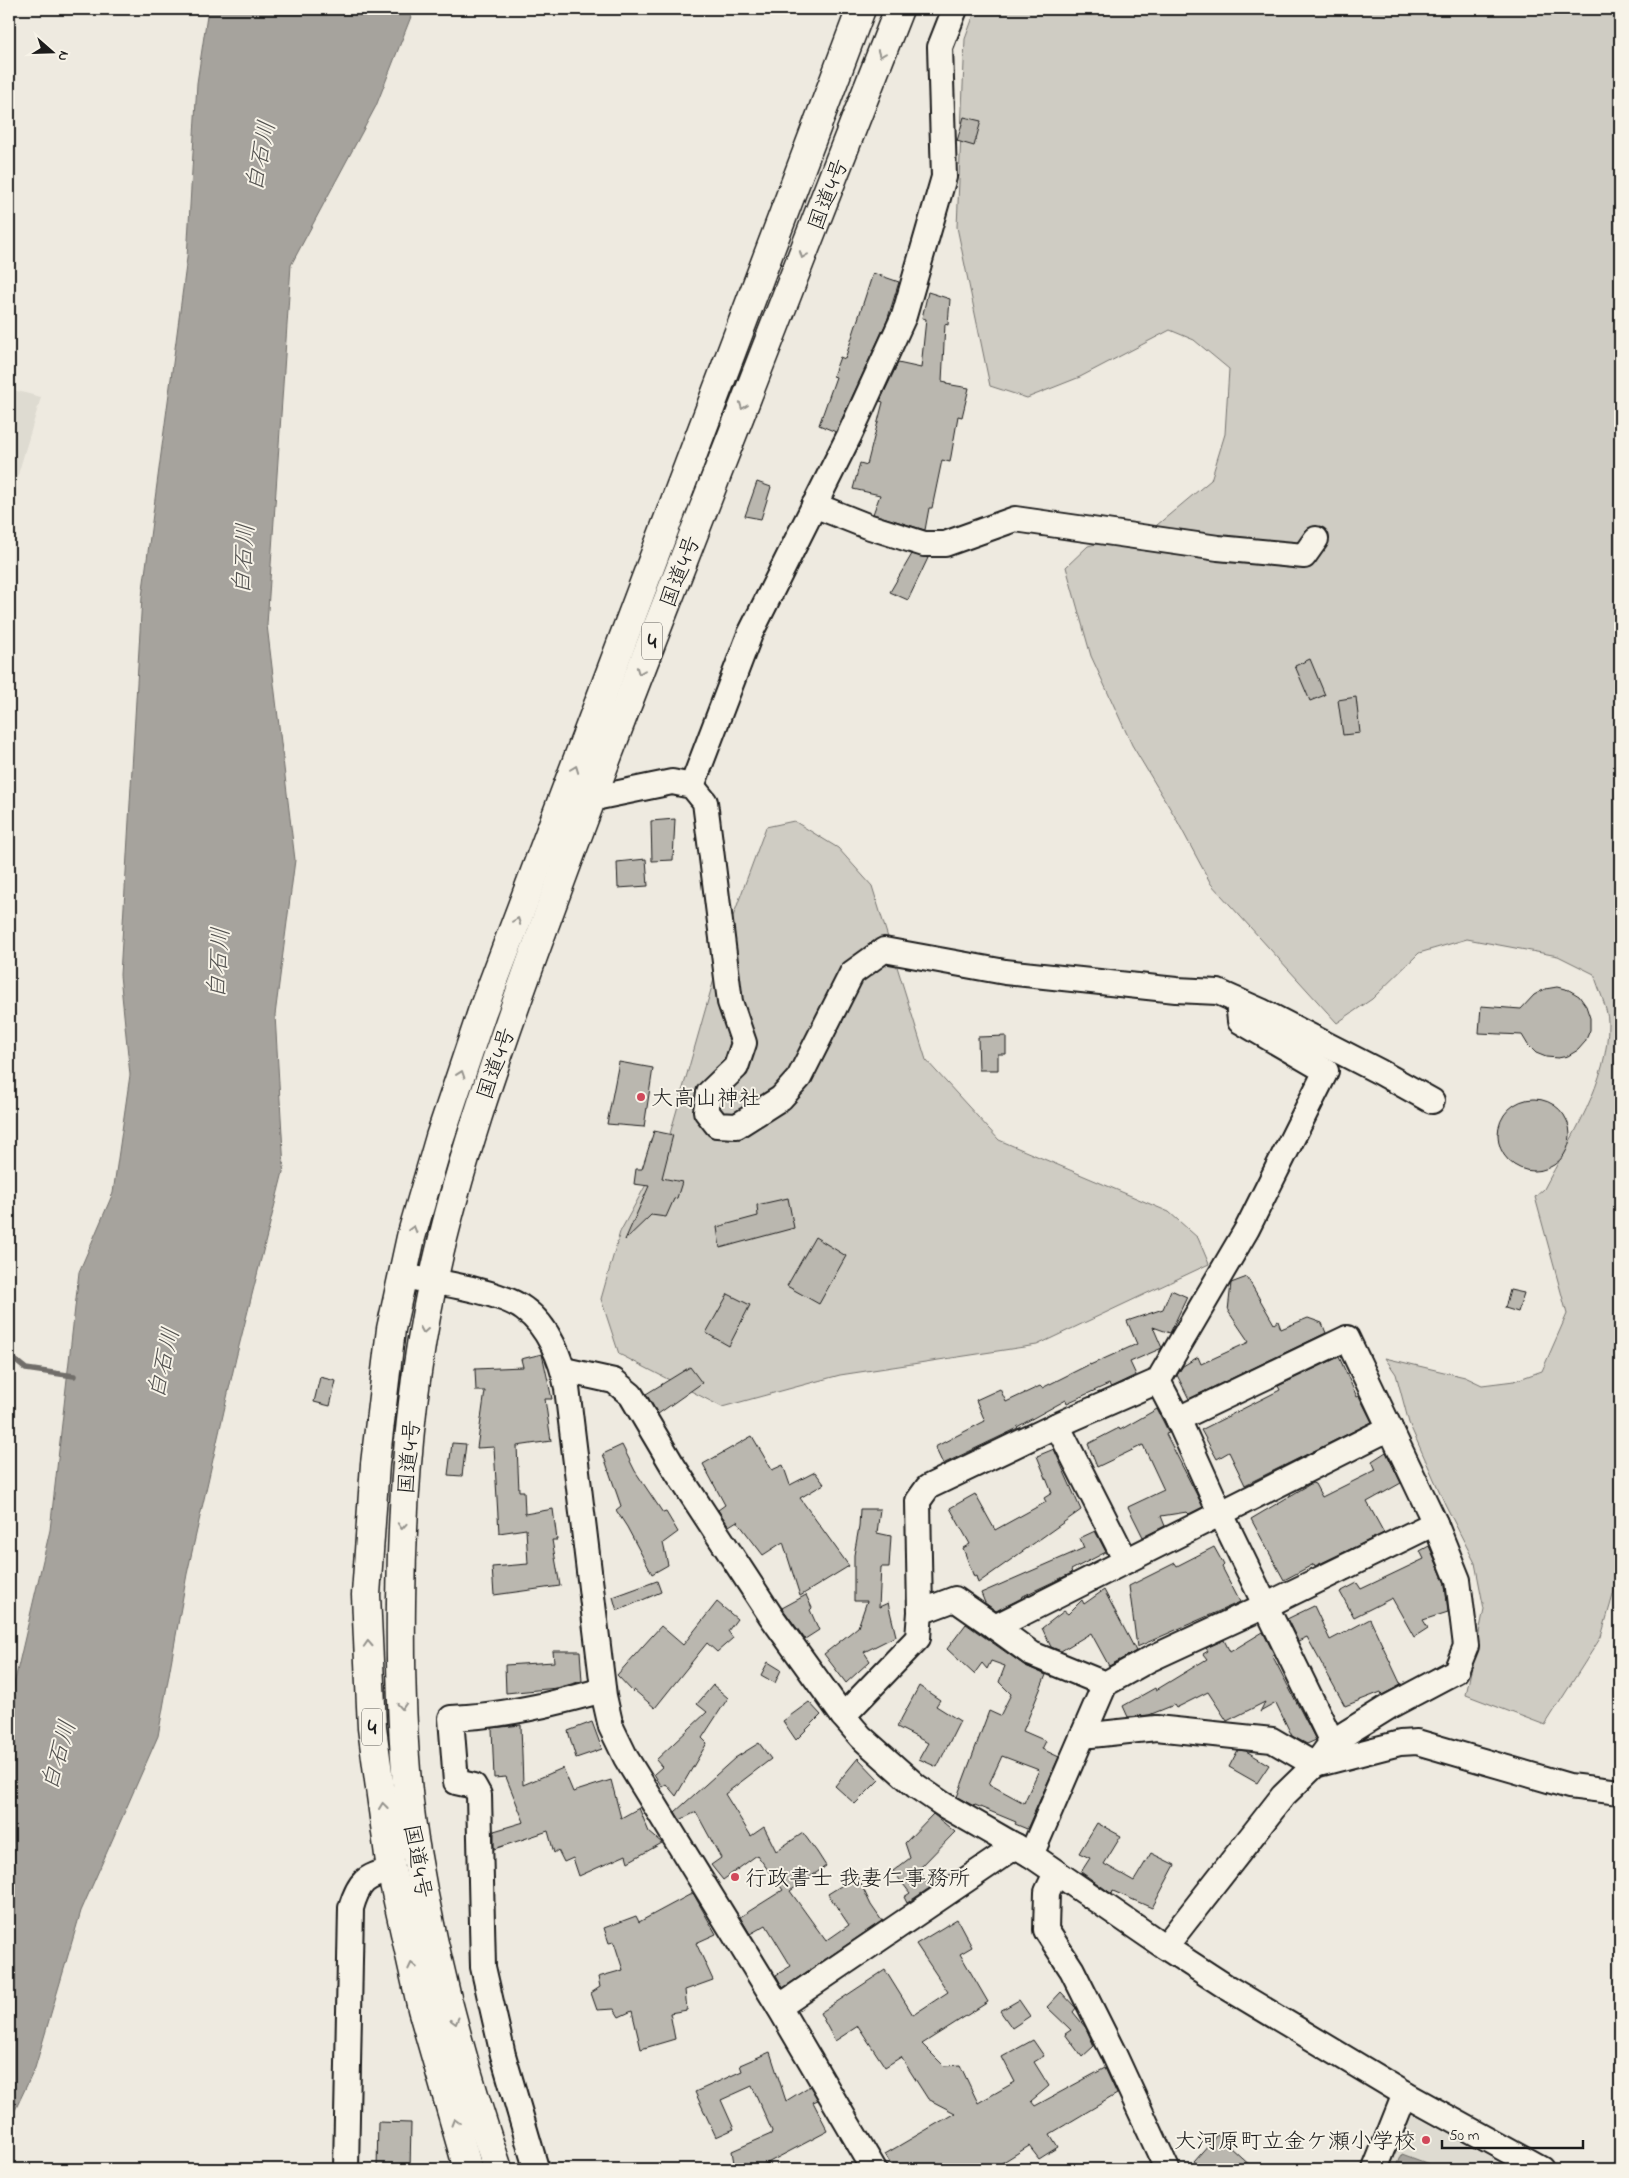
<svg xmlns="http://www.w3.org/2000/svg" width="1629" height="2178" font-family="'Indie Flower','Klee One',sans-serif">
<rect width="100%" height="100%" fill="#eeeae0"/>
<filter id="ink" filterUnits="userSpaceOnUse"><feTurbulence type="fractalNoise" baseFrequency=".02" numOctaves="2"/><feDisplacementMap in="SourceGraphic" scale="10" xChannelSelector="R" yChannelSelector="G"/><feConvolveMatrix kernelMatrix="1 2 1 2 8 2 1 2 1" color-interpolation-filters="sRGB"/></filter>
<g filter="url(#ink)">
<g fill="#dedbd1">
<path d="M9 389 41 397 9 505Z"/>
<path d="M1405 2111 1511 2169H1384Z"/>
</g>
<g fill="#cfccc3" stroke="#767470">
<path d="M976 9H1620V1571L1601 1637 1545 1725 1466 1695 1484 1609 1475 1563 1445 1504 1409 1423 1396 1374 1385 1358 1465 1377 1482 1385 1514 1381 1542 1371 1567 1314 1535 1197 1544 1189C1571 1137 1609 1082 1608 1022 1608 1009 1598 988 1594 974L1558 956 1467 939 1419 953 1372 999 1337 1023 1211 884 1174 815 1132 745 1091 656 1066 567 1088 546 1151 530 1211 480 1225 434 1229 369 1194 340 1170 330 1080 377 1027 398 990 386 957 227 965 39Z"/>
<path d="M794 821 838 848 872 886 926 1060 999 1140 1169 1212 1198 1238 1209 1264 1037 1345 840 1375 722 1407 619 1354 601 1299 620 1232 666 1148 728 930 766 827Z"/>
</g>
<g fill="#a6a39d" stroke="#6f6d69">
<path d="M208 9H414L376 106 291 265 267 625 295 860 275 1015 284 1168 236 1358 187 1574 158 1736 81 1911 35 2068 9 2123V1706L50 1530 79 1272 113 1193 130 1075 120 975 142 597 187 258 197 83Z"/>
<path d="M1402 2154 1429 2164 1427 2169H1396Z"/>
</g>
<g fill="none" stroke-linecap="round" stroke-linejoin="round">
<path stroke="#6f6d69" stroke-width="5.5" d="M9 1362 16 1361 26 1369 74 1376"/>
</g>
<g fill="#bab7af" stroke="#1c1c1c" fill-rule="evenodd">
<path d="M964 117 981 121 974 146 957 141Z"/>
<path d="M873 273 899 282 887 321 836 432 819 425 836 377 833 376 840 357 845 359Z"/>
<path d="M928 292 950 299 948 325 945 324 942 381 947 382 946 384 969 388 962 417 958 416 950 462 942 460 932 508H929L925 530 873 514 880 495 853 489 860 463 867 465 883 402 880 401 898 363 921 368 926 319 922 318Z"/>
<path d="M757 482 771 487 761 519 745 516Z"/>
<path d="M912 554 928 558 908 600 890 592Z"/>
<path d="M1310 659 1325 695 1310 701 1295 666Z"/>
<path d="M1356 697 1360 733 1343 735 1338 700Z"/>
<path d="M675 819 673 860 652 861 651 821Z"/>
<path d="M646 859 648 886 618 888 617 862Z"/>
<path d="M1557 987 1569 990 1579 996 1586 1006 1590 1018V1030L1585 1042 1578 1050 1568 1056 1558 1058 1546 1057 1536 1053 1528 1045 1522 1035 1479 1033 1481 1006 1521 1009 1534 995 1545 989Z"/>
<path d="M1006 1036V1054H998V1070H979L978 1037Z"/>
<path d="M619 1062 653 1068 644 1127 607 1124Z"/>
<circle cx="1534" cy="1135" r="36"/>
<path d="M654 1131 673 1135 662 1178 682 1182 677 1198 674 1199 666 1217 651 1215 625 1240 649 1186 634 1184 636 1169H642Z"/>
<path d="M788 1198 794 1228 720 1248 717 1227 758 1216 757 1205Z"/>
<path d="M815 1237 846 1256 819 1304 787 1286Z"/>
<path d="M1247 1277 1274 1324 1278 1321 1281 1329 1308 1318 1322 1323 1326 1333 1189 1399 1177 1375 1183 1366 1198 1357 1201 1364 1249 1342 1228 1311 1231 1283Z"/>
<path d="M1171 1290 1187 1297 1170 1333 1153 1327 1162 1348 1130 1362 1136 1375 1111 1387 1109 1384 1067 1403 1066 1400 1017 1427 1018 1428 943 1464 935 1447 985 1421 976 1400 1000 1389 1006 1402 1040 1386 1042 1388 1090 1364V1365L1137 1344 1127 1321 1163 1309Z"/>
<path d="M1510 1290 1524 1293 1518 1312 1505 1308Z"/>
<path d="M728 1294 750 1305 729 1346 706 1333Z"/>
<path d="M542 1354 552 1399H545L551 1441 517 1446 519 1491H524L525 1514 553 1509 557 1540H552L560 1586 494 1595 492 1567 528 1564 526 1529 499 1533 494 1447 477 1448 485 1391H476L475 1369 523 1367 521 1359Z"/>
<path d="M1339 1357 1357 1397 1359 1396 1372 1422 1245 1485 1229 1452 1217 1459 1201 1430 1280 1390 1278 1386Z"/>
<path d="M690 1367 702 1383 658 1414 646 1394Z"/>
<path d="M320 1377 336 1381 330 1406 314 1402Z"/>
<path d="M1157 1409 1169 1433 1166 1434 1203 1507 1189 1514 1187 1512 1161 1516 1165 1526 1143 1537 1128 1507 1164 1490 1143 1445 1097 1467 1088 1444 1119 1428 1120 1430Z"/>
<path d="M752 1436 772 1470 783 1465 790 1485 815 1472 824 1484 800 1498 849 1566 800 1596 783 1542 763 1555 737 1521 729 1526 718 1510 725 1505 703 1464Z"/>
<path d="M452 1443 466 1444 462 1476 448 1475Z"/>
<path d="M622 1445 635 1471 663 1513 666 1512 678 1532 663 1543 668 1565 652 1574 627 1527 616 1510 621 1506 603 1454Z"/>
<path d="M1054 1449 1081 1510 978 1583 976 1576 974 1577 963 1548 970 1544 950 1508 975 1494 995 1530 1046 1502 1044 1498 1052 1493 1037 1456Z"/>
<path d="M1386 1452 1401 1483 1367 1502 1384 1533 1315 1566 1314 1564 1284 1580 1251 1519 1312 1483 1315 1484 1322 1497 1376 1470 1372 1461Z"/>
<path d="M860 1509H880L877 1533 891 1536 889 1567H881L879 1607 888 1603 896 1636 864 1652 870 1661 846 1683 824 1654 858 1627 867 1601H854V1555L859 1527Z"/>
<path d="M1095 1531 1106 1552 1071 1570 1072 1573 1021 1597 1022 1598 996 1611 985 1603 981 1593 1084 1548 1080 1538Z"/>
<path d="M1429 1546 1445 1583 1448 1612 1423 1620 1428 1628 1414 1637 1392 1598 1354 1617 1340 1592 1357 1583 1361 1589 1424 1559 1420 1551Z"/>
<path d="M1214 1547 1224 1565 1222 1567 1240 1602 1137 1647 1129 1586 1175 1563 1177 1566Z"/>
<path d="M657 1581 661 1592 617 1611 613 1597Z"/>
<path d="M1104 1590 1136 1651 1109 1666 1091 1633 1061 1651 1051 1647 1042 1628 1064 1611 1068 1614 1082 1600 1084 1604Z"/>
<path d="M806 1595 812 1608 810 1610 819 1630 805 1639 782 1608Z"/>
<path d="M717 1602 737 1619 728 1631 733 1638 717 1652 707 1643 655 1708 634 1690 633 1692 617 1675 661 1626 683 1645Z"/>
<path d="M1314 1606 1330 1640 1370 1619 1401 1685 1382 1695 1381 1692 1345 1706 1307 1637 1298 1641 1287 1619Z"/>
<path d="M966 1624 1024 1665 1046 1675 1023 1731 1046 1741 1042 1749 1059 1757 1027 1829 1015 1824 1016 1822 975 1805 974 1806 957 1797 989 1711 1000 1716 1011 1694 999 1682 1005 1666 991 1661 987 1669 982 1663 974 1674 947 1649ZM1002 1756 1039 1770 1024 1803 989 1784Z"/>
<path d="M1263 1632 1274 1654 1272 1655 1316 1740 1307 1744 1292 1736 1276 1703 1260 1712 1265 1702 1227 1721 1208 1692 1176 1708 1174 1705 1149 1715 1128 1717 1123 1706 1155 1688 1156 1690 1207 1659 1203 1654 1208 1651 1206 1648 1224 1640 1230 1652Z"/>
<path d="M553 1651H580L582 1681 557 1688 506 1693 505 1665 554 1662Z"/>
<path d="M768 1662 781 1670 775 1683 761 1675Z"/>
<path d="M713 1685 728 1698 702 1738 707 1743 676 1796 666 1784 662 1787 654 1774 662 1767 656 1760 707 1712 697 1704Z"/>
<path d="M919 1686 940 1700 936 1706 960 1721 937 1767 919 1759 928 1743 897 1727Z"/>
<path d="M809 1702 821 1715 796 1740 783 1721Z"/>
<path d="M592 1722 602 1749 576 1758 568 1731Z"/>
<path d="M521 1725 523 1785 563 1768 573 1792 611 1780 621 1818 639 1808 649 1832 662 1843 628 1862 626 1855 579 1876 573 1858 564 1862 558 1850 554 1853 548 1831 494 1849V1831L524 1822 506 1777 494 1778 492 1728Z"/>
<path d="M759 1743 771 1759 725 1794 751 1836 764 1827 776 1851 803 1833 817 1852 826 1866 790 1891 826 1941 849 1925 828 1894 857 1876 871 1905 882 1921 783 1988 776 1975 791 1966 766 1925 750 1934 740 1917 783 1890 757 1855 723 1880 711 1865 721 1858 696 1812 680 1820 675 1812 735 1758Z"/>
<path d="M1238 1750 1246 1751 1269 1765 1257 1783 1229 1767Z"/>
<path d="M858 1758 879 1780 855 1804 835 1786Z"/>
<path d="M933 1814 955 1832 919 1869 926 1882 943 1872 946 1877 907 1903 904 1897 910 1893 893 1871 910 1858 905 1843Z"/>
<path d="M1097 1823 1121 1836 1104 1864 1134 1881 1151 1853 1175 1865 1152 1908 1113 1891 1112 1894 1081 1872 1090 1858 1079 1853Z"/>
<path d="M693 1893 716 1934 696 1943 713 1980 685 1990 687 2010 670 2013 675 2039 641 2049 632 2011 619 2017 614 2009 597 2010 591 1993 600 1987 598 1977 623 1970 614 1942 609 1943 604 1928 636 1916 639 1922Z"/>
<path d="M957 1919 972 1947 960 1954 988 2002 922 2044 944 2066 960 2065 978 2103 1015 2082 1002 2057 1033 2040 1044 2056 1034 2062 1049 2086 1031 2101 1035 2106 1105 2068 1117 2094 1050 2134 1058 2147 1039 2159 1029 2146 992 2169H894L885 2154 955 2113 928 2099 901 2057 885 2067 858 2026 835 2041 820 2013 885 1970 913 2015 948 1992 916 1944Z"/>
<path d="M1061 1992 1076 2008 1073 2012 1086 2028 1094 2046 1082 2057 1065 2034 1071 2030 1047 2007Z"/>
<path d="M1019 2000 1030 2016 1012 2028 1000 2011Z"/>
<path d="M770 2052 786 2101 810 2086 818 2100 813 2102 828 2131 756 2169H735L732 2151 771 2134 772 2131 752 2086 721 2100 734 2129 716 2137 695 2092 742 2071 740 2065Z"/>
<path d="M378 2122 411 2123 410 2169H377Z"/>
<path d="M1217 2135 1254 2169H1203L1194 2161Z"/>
</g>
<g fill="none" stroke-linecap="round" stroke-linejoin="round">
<g stroke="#1c1c1c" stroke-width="28">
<g id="minor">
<path d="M814 505 867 526 924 544H945L1015 519 1218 548 1304 556 1316 539"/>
<path d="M692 786 750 634 849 436 904 316 944 177 940 47 955 9"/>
<path d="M590 799 672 782 692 786 705 802 730 1002 744 1043 736 1067 709 1093 706 1111 717 1125 737 1126 781 1098 799 1078 852 973 884 950 1005 972 1176 990 1218 992 1261 1011 1380 1072 1432 1101"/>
<path d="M402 1276C434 1282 498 1290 524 1309 548 1326 562 1360 567 1388L604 1696 611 1727 626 1758 779 2007 874 2169"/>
<path d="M564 1370 614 1381 631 1395 673 1466 771 1616 843 1716 861 1737 916 1786 944 1805 1031 1855 1165 1947 1225 1986 1405 2094 1541 2169"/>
<path d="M1158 1381 1178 1419 1219 1510 1332 1742 1315 1765 1283 1796 1165 1947"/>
<path d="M1057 1425 1126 1561"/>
<path d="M920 1612 955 1599 995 1627 1390 1428"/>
<path d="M995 1627 1032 1654 1105 1684"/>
<path d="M843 1716 918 1638 920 1612 918 1501 928 1487 1053 1427 1158 1381 1247 1229 1326 1071 1240 1021 1238 1001"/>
<path d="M1082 1736 1156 1728 1272 1740 1315 1765 1400 1743 1417 1742 1569 1786 1620 1792"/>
<path d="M1332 1742 1390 1706 1456 1671 1466 1646 1458 1580 1435 1523"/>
<path d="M1031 1855 1105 1684 1150 1659 1267 1605 1435 1523 1347 1338 1178 1419"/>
<path d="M1056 1873 1047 1892 1046 1930 1072 1970 1113 2052 1167 2169"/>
<path d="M779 2007 1016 1846"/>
<path d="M536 2168 503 2055 483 1967 479 1795 474 1786 456 1782 451 1718C504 1716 553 1704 603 1690"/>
<path d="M346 2169 351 1908C359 1881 365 1877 391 1870"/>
<path d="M1375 2169 1405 2094"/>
</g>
</g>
<g stroke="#1c1c1c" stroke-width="31">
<g id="highway">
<path d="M468 2169 422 2009 391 1870 372 1728 366 1595 375 1464 391 1329 411 1237 440 1137 482 1012 861 9"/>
<path d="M498 2169C462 2064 432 1950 414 1840 402 1761 400 1681 401 1602 402 1496 410 1390 432 1286 456 1172 495 1061 535 951 570 855 606 759 643 664 728 446 813 227 899 9"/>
</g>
</g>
<use href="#minor" stroke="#f7f3e8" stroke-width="24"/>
<use href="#highway" stroke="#f7f3e8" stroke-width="28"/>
</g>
<defs><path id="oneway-chevron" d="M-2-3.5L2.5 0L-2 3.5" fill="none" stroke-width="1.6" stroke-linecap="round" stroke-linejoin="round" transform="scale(1.25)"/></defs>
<g stroke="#94928c">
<use href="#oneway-chevron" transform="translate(881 54) rotate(111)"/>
<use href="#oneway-chevron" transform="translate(803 255) rotate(111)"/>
<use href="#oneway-chevron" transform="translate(743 406) rotate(111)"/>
<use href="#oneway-chevron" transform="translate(640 671) rotate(111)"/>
<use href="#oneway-chevron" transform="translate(575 769) rotate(-69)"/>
<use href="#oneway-chevron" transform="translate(517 921) rotate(-69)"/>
<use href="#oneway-chevron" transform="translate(461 1074) rotate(-71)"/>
<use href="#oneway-chevron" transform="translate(413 1229) rotate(-74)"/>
<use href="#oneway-chevron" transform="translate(424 1330) rotate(100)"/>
<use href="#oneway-chevron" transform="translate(402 1526) rotate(94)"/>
<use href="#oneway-chevron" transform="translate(368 1644) rotate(-93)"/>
<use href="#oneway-chevron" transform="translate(402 1706) rotate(87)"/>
<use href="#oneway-chevron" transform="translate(383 1806) rotate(-97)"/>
<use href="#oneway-chevron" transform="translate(412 1966) rotate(-103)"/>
<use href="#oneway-chevron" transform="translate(455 2021) rotate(75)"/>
<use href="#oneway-chevron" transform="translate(455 2122) rotate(-106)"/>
</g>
</g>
<g fill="#d1495b" stroke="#f7f3e8" stroke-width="2">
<circle cx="641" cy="1097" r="5"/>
<circle cx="735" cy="1877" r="5"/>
<circle cx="1426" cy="2140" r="5"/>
</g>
<g text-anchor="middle" stroke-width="4" stroke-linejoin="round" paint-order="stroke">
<g fill="#f7f3e8" stroke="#5e5c59" stroke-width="1">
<rect x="642" y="622.5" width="20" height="37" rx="4"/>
<rect x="362" y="1708.5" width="20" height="37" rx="4"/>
</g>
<g font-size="21" font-weight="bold" fill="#1c1c1c">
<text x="652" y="648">4</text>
<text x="372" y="1734">4</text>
</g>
<g font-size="22" fill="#1c1c1c" stroke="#f7f3e8">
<text transform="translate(827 194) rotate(-69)" y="8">国道4号</text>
<text transform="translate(679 571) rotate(-69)" y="8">国道4号</text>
<text transform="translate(495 1063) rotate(-71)" y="8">国道4号</text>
<text transform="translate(408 1457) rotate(-85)" y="8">国道4号</text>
<text transform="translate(419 1861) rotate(80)" y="8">国道4号</text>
</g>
<g font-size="22" fill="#1c1c1c" stroke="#f7f3e8" text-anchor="start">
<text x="651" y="1105">大高山神社</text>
<text x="745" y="1885">行政書士 我妻仁事務所</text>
<text x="1416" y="2148" text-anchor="end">大河原町立金ケ瀬小学校</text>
</g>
<g font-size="24" font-style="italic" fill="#535250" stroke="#f7f3e8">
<text transform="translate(260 156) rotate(-79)" y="8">白石川</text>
<text transform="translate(243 559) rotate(-86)" y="8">白石川</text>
<text transform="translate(218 963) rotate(-86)" y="8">白石川</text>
<text transform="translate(163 1363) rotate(-77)" y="8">白石川</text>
<text transform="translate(58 1755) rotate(-74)" y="8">白石川</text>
</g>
</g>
<rect width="1629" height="2178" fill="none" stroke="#f7f3e8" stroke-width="30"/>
<rect x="15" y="15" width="1599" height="2148" fill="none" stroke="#1c1c1c" stroke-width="2" filter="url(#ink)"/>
<g transform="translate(52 52) rotate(110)" stroke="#f7f3e8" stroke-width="4" paint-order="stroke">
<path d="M0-4L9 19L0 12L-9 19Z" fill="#1c1c1c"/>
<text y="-8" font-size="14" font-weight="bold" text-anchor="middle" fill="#1c1c1c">N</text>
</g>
<path d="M1442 2140v8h141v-8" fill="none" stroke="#1c1c1c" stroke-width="2.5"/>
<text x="1449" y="2140" font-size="15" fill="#1c1c1c" stroke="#f7f3e8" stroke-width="4" paint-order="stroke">50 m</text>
</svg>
